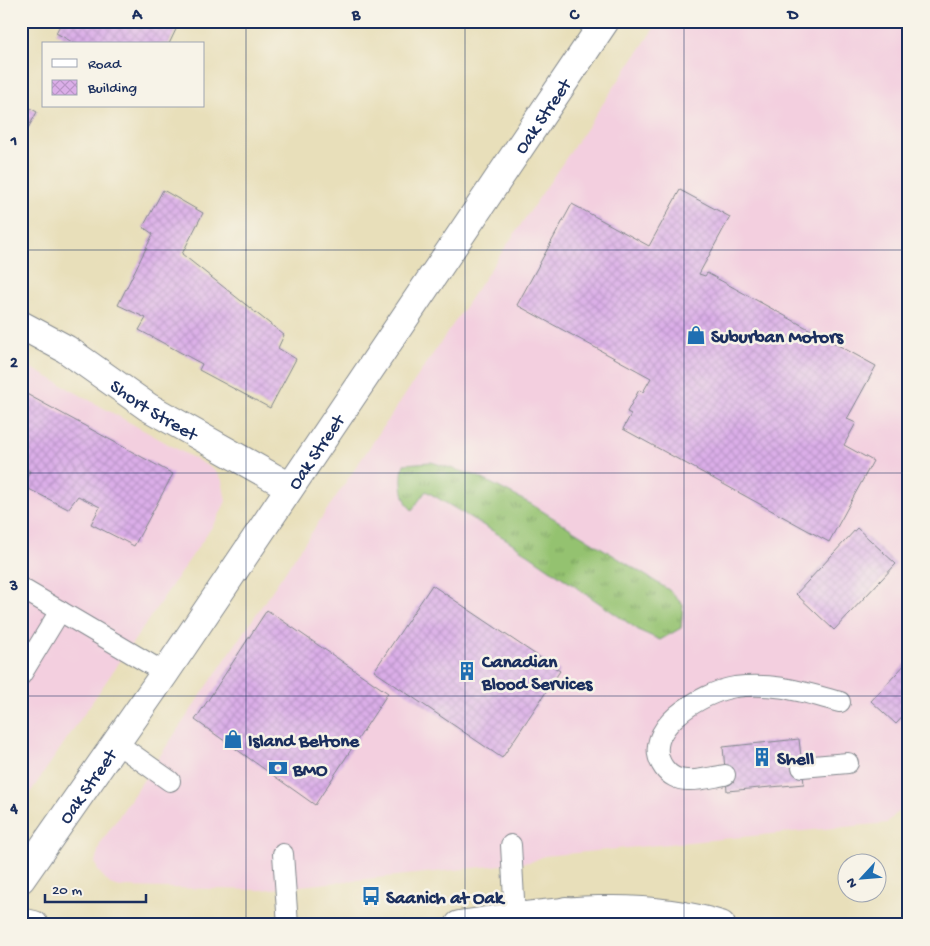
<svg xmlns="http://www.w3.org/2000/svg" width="930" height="946" font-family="'Gochi Hand',sans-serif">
<defs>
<pattern id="grass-tufts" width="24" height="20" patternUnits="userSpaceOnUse" patternTransform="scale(1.25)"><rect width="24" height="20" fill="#94c270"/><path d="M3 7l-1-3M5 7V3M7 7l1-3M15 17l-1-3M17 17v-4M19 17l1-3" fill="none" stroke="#789e5f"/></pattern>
<pattern id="building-cross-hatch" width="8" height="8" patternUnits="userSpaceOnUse" patternTransform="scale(1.25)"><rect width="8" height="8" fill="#dbaee8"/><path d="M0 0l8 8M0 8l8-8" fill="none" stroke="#bb96c9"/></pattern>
</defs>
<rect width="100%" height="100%" fill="#f7f3e8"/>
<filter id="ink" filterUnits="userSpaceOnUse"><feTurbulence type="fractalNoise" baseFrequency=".02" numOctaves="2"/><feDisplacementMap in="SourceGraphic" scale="10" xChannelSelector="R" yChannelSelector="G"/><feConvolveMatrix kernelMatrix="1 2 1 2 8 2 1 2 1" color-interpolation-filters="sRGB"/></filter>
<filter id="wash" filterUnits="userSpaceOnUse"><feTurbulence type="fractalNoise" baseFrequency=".0096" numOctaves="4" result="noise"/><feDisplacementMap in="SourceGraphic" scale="20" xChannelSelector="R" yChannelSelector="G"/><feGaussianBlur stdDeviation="1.12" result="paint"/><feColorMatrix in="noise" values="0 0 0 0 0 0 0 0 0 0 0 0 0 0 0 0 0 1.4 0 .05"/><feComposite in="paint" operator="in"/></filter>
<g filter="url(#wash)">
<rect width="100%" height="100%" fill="#e8dfba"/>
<g fill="#f3cfdf">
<path d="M659 21H909V800L887 823 544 856 531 862 261 890 121 887 111 885 98 871 95 862 100 844Z"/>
<path d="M21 362 215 470 222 480 226 501 218 518 21 806Z"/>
</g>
<path fill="url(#grass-tufts)" stroke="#587867" d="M431 462 477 476 531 504 669 590 683 605 681 628 660 640 640 631 506 539 426 491 412 510C401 500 400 477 404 464Z"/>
<g id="blocks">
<g fill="url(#building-cross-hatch)">
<path d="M62 21H180L169 44H76L56 33Z"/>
<path d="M21 103 37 112 21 141Z"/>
<path d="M163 190 203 213 182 254 284 335 278 348 296 359 270 408 199 370 202 364 139 330 146 318 118 305 153 234 143 227Z"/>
<path d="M680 190 730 217 699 274 705 276 707 273 876 366 847 419 856 423 844 445 873 461 829 542 623 429 631 414 627 412 639 390 643 392 651 378 517 305 572 204 649 246Z"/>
<path d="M21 391 173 474 134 546 91 524 100 507 78 496 68 509 23 486 30 471 21 466Z"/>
<path d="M857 528 896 564 834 630 796 594Z"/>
<path d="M432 585 560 671 502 758 374 671Z"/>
<path d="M267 610 388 693 315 805 195 720Z"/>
<path d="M909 660V710L896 724 871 701Z"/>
<path d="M799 739 804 784 727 791 723 747Z"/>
</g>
</g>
</g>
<g filter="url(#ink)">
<use href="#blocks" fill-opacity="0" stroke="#82878c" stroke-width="1"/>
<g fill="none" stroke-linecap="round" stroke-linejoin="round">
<g stroke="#82878c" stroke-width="22">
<g id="lane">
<path d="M21 588 165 673"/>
<path d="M21 675 60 611"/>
<path d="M115 742 170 781"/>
<path d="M802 767 848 763"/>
<path d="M725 775C713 777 699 781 687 780 678 780 669 775 664 768 637 730 703 692 735 687 775 682 802 692 840 702"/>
<path d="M511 845 515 917"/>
<path d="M283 854 288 925"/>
</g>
</g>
<g stroke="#82878c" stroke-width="30">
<g id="street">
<path id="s1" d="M21 325 66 349 148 407 290 487"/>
<path id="s2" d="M21 879 165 673 605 21"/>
</g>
</g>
<g stroke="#82878c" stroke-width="30">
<g id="primary">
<path d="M21 922 34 925"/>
<path d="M459 925C546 913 635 898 721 925"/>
</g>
</g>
<g stroke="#82878c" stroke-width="30">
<path id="highway" d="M566 911 587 925"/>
</g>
<use href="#lane" stroke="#fff" stroke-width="20"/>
<use href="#street" stroke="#fff" stroke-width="28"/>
<use href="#primary" stroke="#fff" stroke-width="28"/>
<use href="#highway" stroke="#fff" stroke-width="28"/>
</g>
</g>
<path fill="none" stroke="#1b2f5e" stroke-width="1" stroke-opacity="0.55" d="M246 21V925M465 21V925M684 21V925M21 250H909M21 473H909M21 696H909"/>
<defs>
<g id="shop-bare" transform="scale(1.5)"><path d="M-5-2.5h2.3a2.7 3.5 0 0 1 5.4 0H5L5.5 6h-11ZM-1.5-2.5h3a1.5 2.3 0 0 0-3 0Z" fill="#1f6fb2" stroke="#f7f3e8" stroke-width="2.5" paint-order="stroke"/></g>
<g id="building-bare" transform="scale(1.5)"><path d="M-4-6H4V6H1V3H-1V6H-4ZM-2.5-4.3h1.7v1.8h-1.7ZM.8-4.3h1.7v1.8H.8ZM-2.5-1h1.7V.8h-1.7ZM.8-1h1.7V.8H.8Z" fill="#1f6fb2" stroke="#f7f3e8" stroke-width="2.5" paint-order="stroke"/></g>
<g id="bank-bare" transform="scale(1.5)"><path d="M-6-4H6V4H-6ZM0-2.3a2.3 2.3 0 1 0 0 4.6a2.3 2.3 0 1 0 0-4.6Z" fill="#1f6fb2" stroke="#f7f3e8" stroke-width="2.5" paint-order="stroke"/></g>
<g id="bus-bare" transform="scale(1.5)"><path d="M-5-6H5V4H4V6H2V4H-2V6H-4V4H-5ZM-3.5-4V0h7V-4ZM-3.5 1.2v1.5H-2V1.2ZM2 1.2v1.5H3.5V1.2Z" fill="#1f6fb2" stroke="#f7f3e8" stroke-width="2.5" paint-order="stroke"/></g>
</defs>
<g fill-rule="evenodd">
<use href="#shop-bare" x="696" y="335"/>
<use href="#building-bare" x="467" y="671"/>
<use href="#shop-bare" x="233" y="739"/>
<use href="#building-bare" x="762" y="757"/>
<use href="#bank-bare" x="278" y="768"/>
<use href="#bus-bare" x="371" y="896"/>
</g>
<g text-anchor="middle" stroke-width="5" stroke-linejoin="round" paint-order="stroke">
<g font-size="19" fill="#1b2f5e" stroke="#f7f3e8">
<text dy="7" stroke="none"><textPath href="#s2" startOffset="924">Oak Street</textPath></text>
<text dy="7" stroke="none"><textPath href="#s1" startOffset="158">Short Street</textPath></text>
<text dy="7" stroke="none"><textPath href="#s2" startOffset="519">Oak Street</textPath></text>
<text dy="7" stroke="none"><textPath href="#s2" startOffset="114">Oak Street</textPath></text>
</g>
<g font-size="19" font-weight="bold" fill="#1b2f5e" stroke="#f7f3e8" text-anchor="start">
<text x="711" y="342">Suburban Motors</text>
<text x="482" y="667">Canadian<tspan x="482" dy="22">Blood Services</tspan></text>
<text x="248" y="746">Island Beltone</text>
<text x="777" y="764">Shell</text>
<text x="293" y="775">BMO</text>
<text x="386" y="903">Saanich at Oak</text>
</g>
</g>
<rect width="930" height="946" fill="none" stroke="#f7f3e8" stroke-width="55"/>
<rect x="42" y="42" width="162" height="65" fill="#f7f3e8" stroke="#9fa5b1"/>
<rect x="52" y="59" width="25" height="8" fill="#ffffff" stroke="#9fa5b1"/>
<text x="88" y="68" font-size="15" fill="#1b2f5e">Road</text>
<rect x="52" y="80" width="25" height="15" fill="url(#building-cross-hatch)" stroke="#9fa5b1"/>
<text x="88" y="92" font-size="15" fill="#1b2f5e">Building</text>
<g transform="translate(862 878) rotate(244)"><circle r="24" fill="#f7f3e8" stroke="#9fa5b1"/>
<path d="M0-4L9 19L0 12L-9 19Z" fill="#1f6fb2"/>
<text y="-8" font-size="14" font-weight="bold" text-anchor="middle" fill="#1b2f5e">N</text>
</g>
<path d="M45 894v8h101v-8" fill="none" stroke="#1b2f5e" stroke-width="2.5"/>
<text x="52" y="894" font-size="15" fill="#1b2f5e" stroke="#f7f3e8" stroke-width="4" paint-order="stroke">20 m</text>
<rect x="28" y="28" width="874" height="890" fill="none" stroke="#1b2f5e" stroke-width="2"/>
<g font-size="16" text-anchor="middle" font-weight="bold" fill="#1b2f5e">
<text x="137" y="19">A</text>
<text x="356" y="19">B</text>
<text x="574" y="19">C</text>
<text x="793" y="19">D</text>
<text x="14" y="145">1</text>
<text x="14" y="367">2</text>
<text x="14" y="590">3</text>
<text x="14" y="813">4</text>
</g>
</svg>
